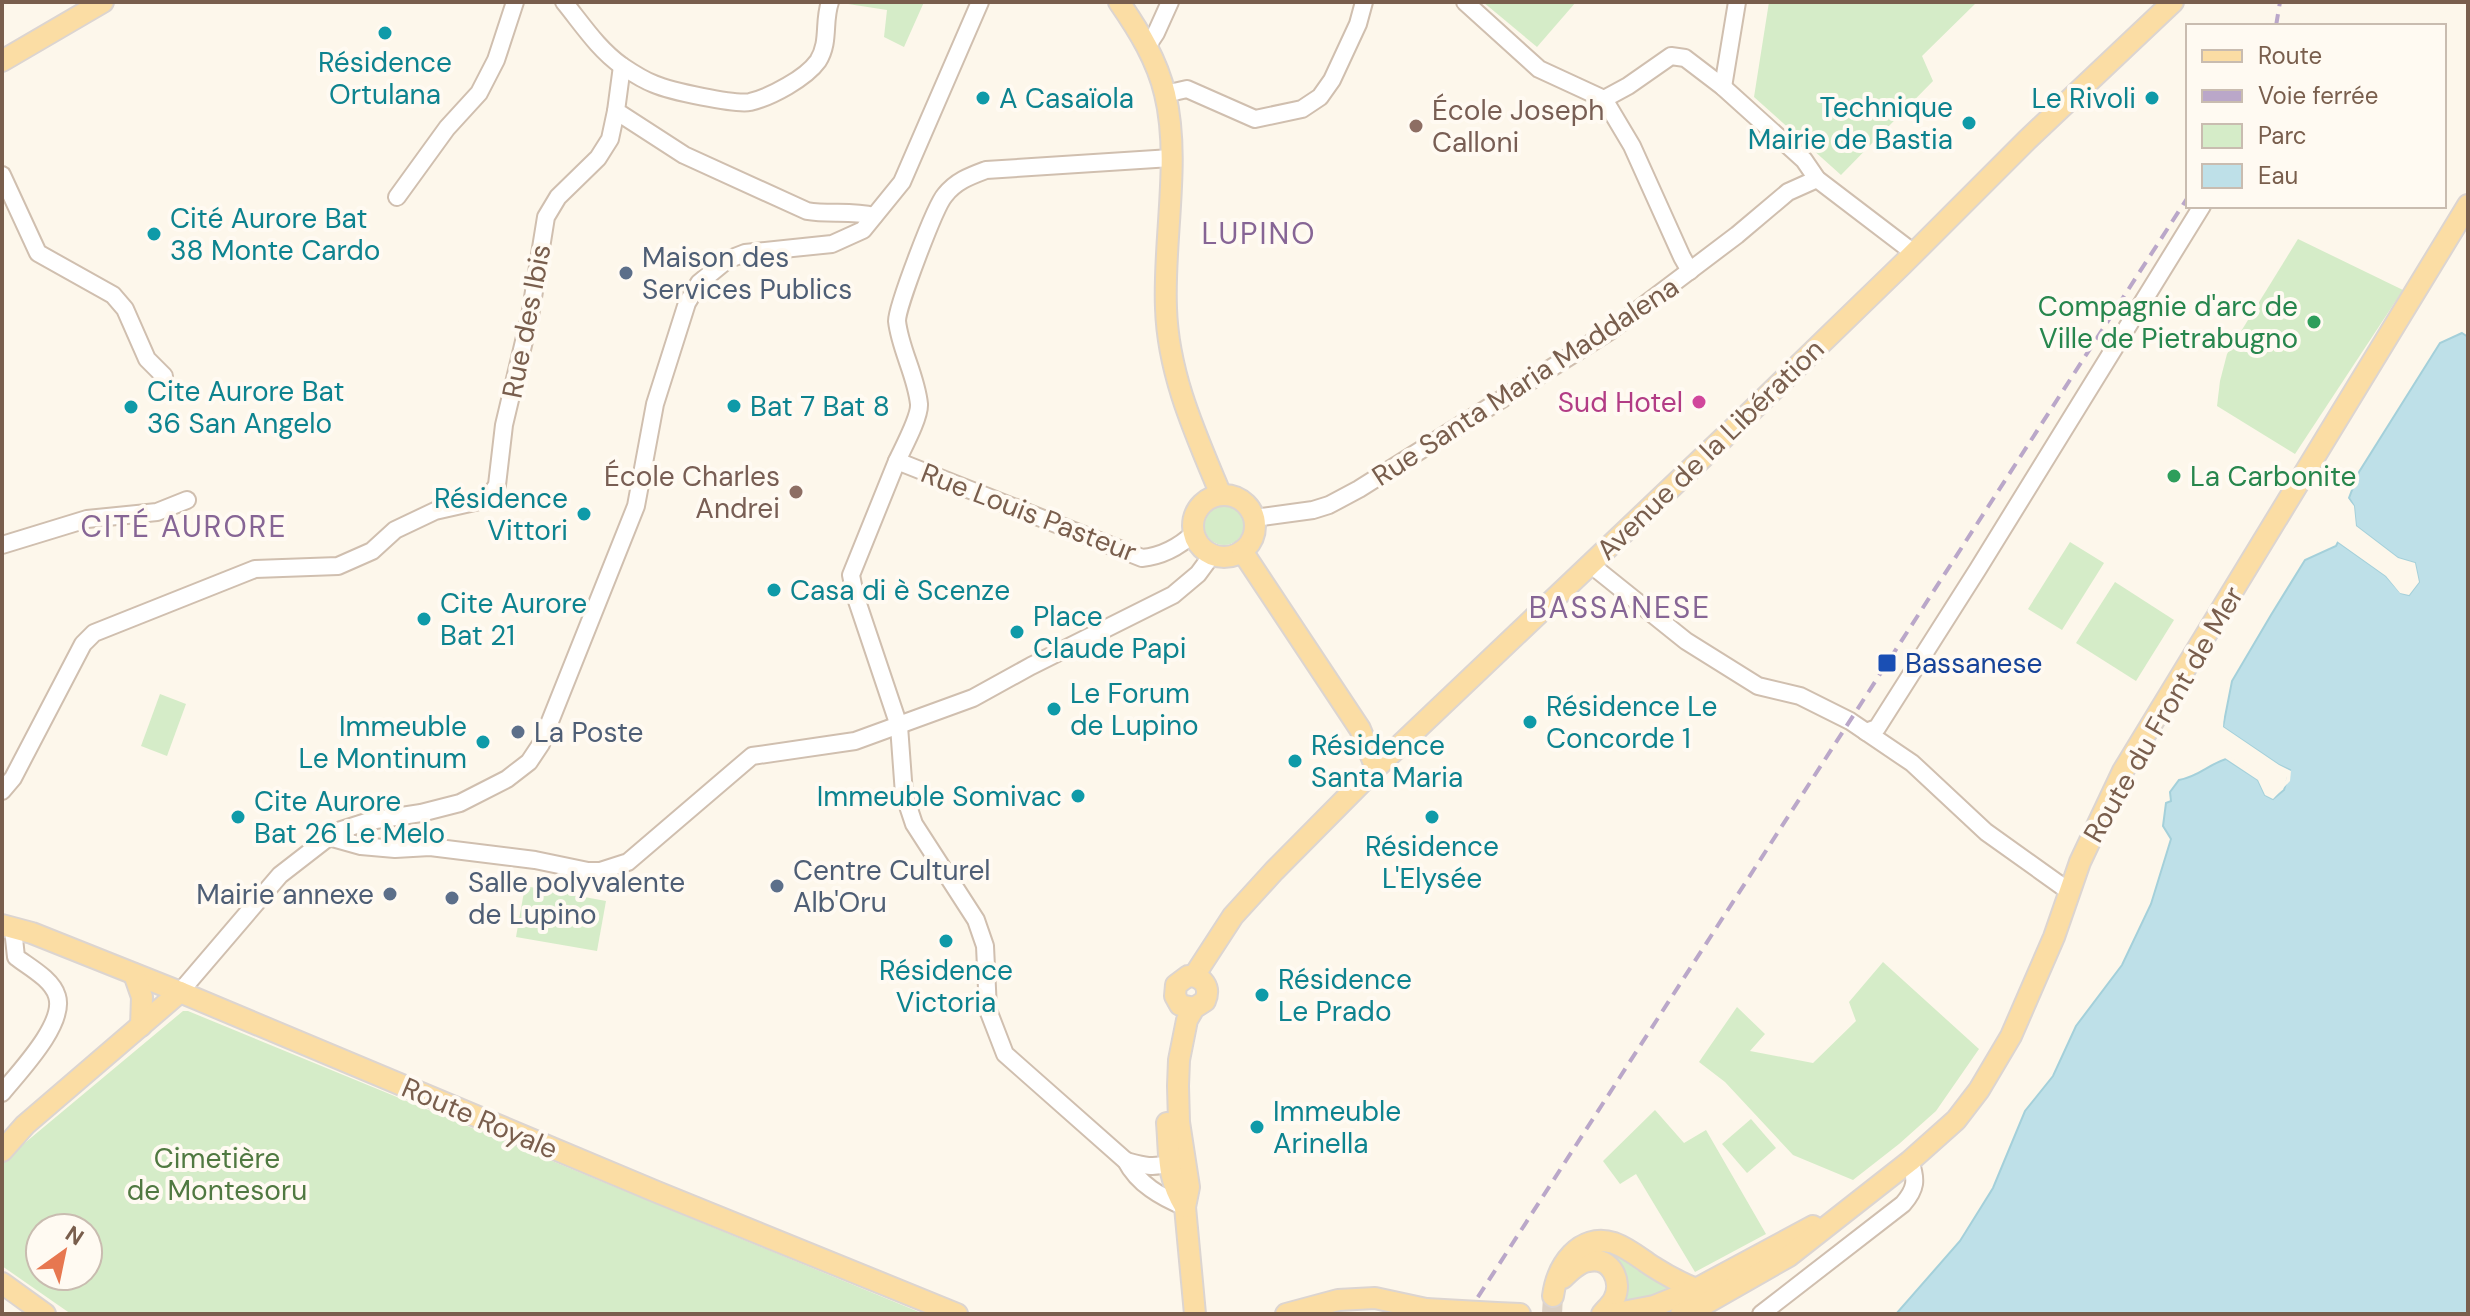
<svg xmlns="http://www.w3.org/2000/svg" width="2470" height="1316" font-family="'DM Sans',sans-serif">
<rect width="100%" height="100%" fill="#fdf7eb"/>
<g fill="#d5ecc8" fill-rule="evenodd">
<path d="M848 2H924L904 47 884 37 887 10 848 4Z"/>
<path d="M1483 2H1576L1537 47Z"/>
<path d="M1769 2H1977L1922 56 1933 81 1841 175 1754 97Z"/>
<path d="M2298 239 2403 290 2295 454 2217 406 2220 381 2227 354Z"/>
<circle cx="1224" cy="525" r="20"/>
<path d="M2070 542 2104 563 2062 630 2028 609Z"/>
<path d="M2115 582 2174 620 2136 681 2076 643Z"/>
<path d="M160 694 186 704 167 756 141 746Z"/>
<path d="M525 886 606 901 597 951 516 937Z"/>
<path d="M1883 962 1979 1049 1936 1111 1899 1144 1853 1180 1793 1155 1725 1082 1699 1062 1737 1007 1765 1034 1750 1051 1813 1063 1856 1021 1849 1002Z"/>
<path d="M183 1011H188L924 1314H71L2 1266V1162ZM40 1228H88V1276H40Z"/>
<path d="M1655 1110 1684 1143 1706 1130 1766 1234 1695 1272 1636 1174 1620 1184 1603 1161Z"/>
<path d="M1751 1119 1776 1148 1747 1173 1722 1144Z"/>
<path d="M1610 1248 1671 1288 1667 1293 1622 1303 1624 1283 1574 1258Z"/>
</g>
<path fill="#bee0e8" stroke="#a4d0da" stroke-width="2" d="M2462 333 2468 337V1314H1896L1960 1241 1993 1188 2025 1111 2053 1076 2076 1026 2122 965 2151 904 2171 839 2163 826 2166 803 2171 801 2170 792 2179 780C2200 776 2207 765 2226 759L2258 780 2265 795 2273 799 2284 790 2290 770 2279 765 2223 727 2232 681 2271 615 2305 560 2336 546 2338 542 2386 576 2401 593 2409 595 2419 582 2415 563 2398 558 2356 526 2354 506 2349 498 2359 472 2440 343Z"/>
<g fill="#fdf7eb">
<path d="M2346 496 2354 506 2356 526 2398 558 2415 563 2419 582 2409 595 2400 593 2386 576 2334 539 2340 538 2389 573 2403 590 2408 591 2415 581 2411 566 2396 561 2353 528 2350 508 2345 500Z"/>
<path d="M2225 696 2223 727 2279 765 2291 771 2290 781 2273 799 2265 795 2258 780 2222 756 2228 755 2261 777 2268 792 2273 794 2286 780 2287 773 2276 769 2220 729Z"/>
</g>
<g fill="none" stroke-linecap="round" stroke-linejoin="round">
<path stroke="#dcd1c4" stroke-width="20" stroke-dasharray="20 10" stroke-linecap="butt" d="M1552 1314 1553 1296"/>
<g stroke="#d0bfaf" stroke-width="20">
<g id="minor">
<path d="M564 2C582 24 598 49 622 66 631 72 643 80 654 84 670 91 735 105 750 102 771 97 806 78 818 61 830 42 823 22 830 2"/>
<path d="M1465 2 1539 69 1604 99 1632 146 1682 257 1690 271"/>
<path d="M1148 45 1156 33 1170 2"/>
<path d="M622 66 616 111 684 155 807 211C829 215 851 210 874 216"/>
<path d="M1723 87 1737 2"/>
<path d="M1165 94 1187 89 1255 119 1302 109 1320 97 1332 80 1358 24 1364 2"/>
<path d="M1604 99 1628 86 1671 56 1685 58 1723 87 1804 160 1817 179 1914 253"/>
<path d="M1171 158 986 170C970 176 956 181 945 195 935 206 897 307 897 321 900 349 916 375 919 404 920 417 903 448 897 461L1142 558C1162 556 1179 547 1194 533"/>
<path d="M2 175 38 253 113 295 125 309 147 359 164 376"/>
<path d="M397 197 447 128 479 93 496 60 515 2"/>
<path d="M897 461 851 575 855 595 899 726 904 794 914 824 976 920 985 946 988 1010 1005 1054 1126 1161C1138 1184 1161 1197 1185 1207"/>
<path d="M1254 518 1313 510 1329 505 1359 489 1610 331 1737 235 1788 192 1817 179"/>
<path d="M2 545 87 519 157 512 187 500"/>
<path d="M1590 564 1686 641 1758 686 1800 696 1850 721 1912 763 1986 832 2070 892"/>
<path d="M1866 732 1877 728 1978 569 2202 206"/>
<path d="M2 791 13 778 83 644 94 633 255 569 338 566 372 551 395 530 435 511 488 499 497 485 504 425 530 316 546 217 558 197 598 158 610 139 616 111"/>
<path d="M329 837 361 846 395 849 430 847 535 860 588 871H600L628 862 752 756 855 741 973 698 1031 666 1173 595 1198 574 1212 555"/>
<path d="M180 992 280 875 329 837 341 830 369 821 421 813 460 803 507 779 529 762 541 744 636 506 655 404 687 303 699 283 727 260 745 253 832 244 863 230 902 182 980 2"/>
<path d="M2 1093C18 1073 66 1024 57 996 52 979 29 967 16 957L13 929"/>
<path d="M1126 1161C1141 1165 1153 1169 1169 1163"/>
<path d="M1761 1314 1903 1204C1916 1189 1917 1180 1910 1161"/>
</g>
</g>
<g stroke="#dcd5d1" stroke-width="24">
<g id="major">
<path d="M1119 2C1139 31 1157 60 1165 94 1181 159 1163 241 1166 308 1168 375 1196 435 1221 495"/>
<path d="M2 61 103 2"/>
<circle cx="1224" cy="526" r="31"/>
<path d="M1242 551 1360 729 1376 768"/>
<path d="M2 925 32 933 180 992 657 1192 957 1314"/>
<path d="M134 974 142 997 141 1026"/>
<path d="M1194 976 1233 916 1274 871 1376 768 1735 427 1903 264 2027 140 2173 2"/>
<path d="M1194 1008 1180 1005 1175 996 1176 985 1188 976C1203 976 1211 987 1205 1001L1194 1008 1187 1020 1179 1060 1178 1086 1179 1122 1189 1187 1185 1207 1195 1314"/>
<path d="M1167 1123C1170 1157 1166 1175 1185 1207"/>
<path d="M2 1151 25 1125 180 992"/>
<path d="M1563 1278C1570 1271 1579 1262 1589 1261 1611 1256 1623 1282 1614 1299 1611 1305 1606 1309 1602 1314"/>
<path d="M2 1283 45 1314"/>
<path d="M1553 1296C1557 1266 1579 1232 1614 1243 1628 1248 1640 1258 1652 1266 1666 1275 1681 1283 1696 1289"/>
<path d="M1497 1313 1520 1314"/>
<path d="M1286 1314 1338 1300 1375 1298 1426 1309"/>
<path d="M1612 1314 1654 1306 1696 1289 1813 1226"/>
<path d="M1681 1314 1698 1308 1789 1256 1910 1161 1956 1120 1979 1090 2011 1036 2054 937 2080 862 2123 771 2468 205"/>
</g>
</g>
<use href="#minor" stroke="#fff" stroke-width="16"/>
<use href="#major" stroke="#fbdda4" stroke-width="20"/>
<g stroke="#baa7c9" stroke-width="4" stroke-dasharray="12 8" stroke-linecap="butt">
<path d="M2276 26 2280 2"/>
<path d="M1467 1314 2188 197"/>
</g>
<g stroke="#dcd5d1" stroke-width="24" stroke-linecap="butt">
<path id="major-bridge" d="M1426 1309 1497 1313"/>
</g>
<use href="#major-bridge" stroke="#fbdda4" stroke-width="20"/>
</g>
<g fill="#0f9aa8" stroke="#fffaf2" stroke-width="3">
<circle cx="385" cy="33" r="8"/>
<circle cx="983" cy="98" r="8"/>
<circle cx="2152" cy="98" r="8"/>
<circle cx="1969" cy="123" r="8"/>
<circle cx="154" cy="234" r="8"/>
<circle cx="734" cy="406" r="8"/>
<circle cx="131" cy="407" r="8"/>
<circle cx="584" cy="514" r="8"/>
<circle cx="774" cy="590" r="8"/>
<circle cx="424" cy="619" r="8"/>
<circle cx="1017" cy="632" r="8"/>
<circle cx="1054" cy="709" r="8"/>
<circle cx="1530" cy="722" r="8"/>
<circle cx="483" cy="742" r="8"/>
<circle cx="1295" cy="761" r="8"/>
<circle cx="1078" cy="796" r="8"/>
<circle cx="238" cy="817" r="8"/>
<circle cx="1432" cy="817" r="8"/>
<circle cx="946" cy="941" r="8"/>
<circle cx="1262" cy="995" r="8"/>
<circle cx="1257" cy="1127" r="8"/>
</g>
<g fill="#8d6e63" stroke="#fffaf2" stroke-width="3">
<circle cx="1416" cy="126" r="8"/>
<circle cx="796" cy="492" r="8"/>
</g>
<g fill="#5c6f8a" stroke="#fffaf2" stroke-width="3">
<circle cx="626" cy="273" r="8"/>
<circle cx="518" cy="732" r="8"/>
<circle cx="777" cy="886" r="8"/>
<circle cx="390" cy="894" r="8"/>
<circle cx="452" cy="898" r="8"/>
</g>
<g fill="#2e9e5b" stroke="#fffaf2" stroke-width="3">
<circle cx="2314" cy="322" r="8"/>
<circle cx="2174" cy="476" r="8"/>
</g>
<circle fill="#d1479c" stroke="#fffaf2" stroke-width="3" cx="1699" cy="402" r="8"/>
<rect fill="#1a4fb4" stroke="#fffaf2" stroke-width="3" x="1877" y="653" width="20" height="20" rx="4"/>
<g text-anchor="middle" stroke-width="8" stroke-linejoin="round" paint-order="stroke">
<g font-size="28" fill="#0d838f" stroke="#fffaf2" text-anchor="start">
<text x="385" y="72" text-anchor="middle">Résidence<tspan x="385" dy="32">Ortulana</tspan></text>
<text x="999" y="108">A Casaïola</text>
<text x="2136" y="108" text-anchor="end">Le Rivoli</text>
<text x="1953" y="117" text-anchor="end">Technique<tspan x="1953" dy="32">Mairie de Bastia</tspan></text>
<text x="170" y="228">Cité Aurore Bat<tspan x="170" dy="32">38 Monte Cardo</tspan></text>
<text x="147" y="401">Cite Aurore Bat<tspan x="147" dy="32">36 San Angelo</tspan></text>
<text x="750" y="416">Bat 7 Bat 8</text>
<text x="568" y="508" text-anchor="end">Résidence<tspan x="568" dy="32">Vittori</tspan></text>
<text x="790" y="600">Casa di è Scenze</text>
<text x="440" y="613">Cite Aurore<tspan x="440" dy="32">Bat 21</tspan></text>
<text x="1033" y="626">Place<tspan x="1033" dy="32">Claude Papi</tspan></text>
<text x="1070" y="703">Le Forum<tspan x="1070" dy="32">de Lupino</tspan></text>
<text x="1546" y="716">Résidence Le<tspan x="1546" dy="32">Concorde 1</tspan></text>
<text x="467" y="736" text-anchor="end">Immeuble<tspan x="467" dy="32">Le Montinum</tspan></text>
<text x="1311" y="755">Résidence<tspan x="1311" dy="32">Santa Maria</tspan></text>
<text x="1062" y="806" text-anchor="end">Immeuble Somivac</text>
<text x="254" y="811">Cite Aurore<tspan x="254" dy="32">Bat 26 Le Melo</tspan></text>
<text x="1432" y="856" text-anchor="middle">Résidence<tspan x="1432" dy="32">L'Elysée</tspan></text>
<text x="946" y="980" text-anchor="middle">Résidence<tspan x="946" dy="32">Victoria</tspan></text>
<text x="1278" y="989">Résidence<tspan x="1278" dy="32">Le Prado</tspan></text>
<text x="1273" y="1121">Immeuble<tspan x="1273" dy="32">Arinella</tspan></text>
</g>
<g font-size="28" fill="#785e54" stroke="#fffaf2" text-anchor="start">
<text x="1432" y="120">École Joseph<tspan x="1432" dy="32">Calloni</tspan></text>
<text x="780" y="486" text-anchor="end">École Charles<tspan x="780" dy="32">Andrei</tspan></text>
</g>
<g font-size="28" fill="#4e5e75" stroke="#fffaf2" text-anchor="start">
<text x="642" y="267">Maison des<tspan x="642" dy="32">Services Publics</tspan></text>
<text x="534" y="742">La Poste</text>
<text x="793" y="880">Centre Culturel<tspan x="793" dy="32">Alb'Oru</tspan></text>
<text x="468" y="892">Salle polyvalente<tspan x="468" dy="32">de Lupino</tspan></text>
<text x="374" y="904" text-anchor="end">Mairie annexe</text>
</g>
<g font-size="28" fill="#27864d" stroke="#fffaf2" text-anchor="end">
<text x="2298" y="316">Compagnie d'arc de<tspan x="2298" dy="32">Ville de Pietrabugno</tspan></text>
<text x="2190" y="486" text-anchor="start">La Carbonite</text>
</g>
<g font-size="28" fill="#795e4d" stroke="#fffaf2">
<text transform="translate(526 321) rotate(-79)" y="10">Rue des Ibis</text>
<text transform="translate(1525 381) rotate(-33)" y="10">Rue Santa Maria Maddalena</text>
<text transform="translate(1710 449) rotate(-44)" y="10">Avenue de la Libération</text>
<text transform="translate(1029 512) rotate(21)" y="10">Rue Louis Pasteur</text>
<text transform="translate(2163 714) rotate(-60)" y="10">Route du Front de Mer</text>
<text transform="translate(480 1118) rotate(23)" y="10">Route Royale</text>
</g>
<g font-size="28" fill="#b23c85" stroke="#fffaf2" text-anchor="end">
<text x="1683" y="412">Sud Hotel</text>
</g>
<g font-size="28" fill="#164399" stroke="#fffaf2" text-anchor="start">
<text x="1905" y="673">Bassanese</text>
</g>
<g font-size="28" fill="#507941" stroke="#fffaf2">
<text x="217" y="1168">Cimetière<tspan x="217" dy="32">de Montesoru</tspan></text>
</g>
<g font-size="30" letter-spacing="2" fill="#866595" stroke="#fffaf2">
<text x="1259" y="244">LUPINO</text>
<text x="184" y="537">CITÉ AURORE</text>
<text x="1620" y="618">BASSANESE</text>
</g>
</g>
<rect width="2470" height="1316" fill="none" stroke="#795e4d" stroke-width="8"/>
<rect x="2186" y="24" width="260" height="184" fill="#fffaf2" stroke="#c9bcb0" stroke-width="2"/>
<rect x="2202" y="50" width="40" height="12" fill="#fbdda4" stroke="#c9bcb0" stroke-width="2"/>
<text x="2258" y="64" font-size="24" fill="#795e4d">Route</text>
<rect x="2202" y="90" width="40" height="12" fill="#baa7c9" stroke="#c9bcb0" stroke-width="2"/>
<text x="2258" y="104" font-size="24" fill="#795e4d">Voie ferrée</text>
<rect x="2202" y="124" width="40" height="24" fill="#d5ecc8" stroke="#c9bcb0" stroke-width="2"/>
<text x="2258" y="144" font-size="24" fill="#795e4d">Parc</text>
<rect x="2202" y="164" width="40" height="24" fill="#bee0e8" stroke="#c9bcb0" stroke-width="2"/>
<text x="2258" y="184" font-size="24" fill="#795e4d">Eau</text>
<g transform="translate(64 1252) rotate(33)"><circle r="38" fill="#fffaf2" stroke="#c9bcb0" stroke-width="2"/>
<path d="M0-6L14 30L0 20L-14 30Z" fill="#e77750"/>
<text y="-12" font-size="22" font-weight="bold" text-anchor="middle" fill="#795e4d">N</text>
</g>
</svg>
